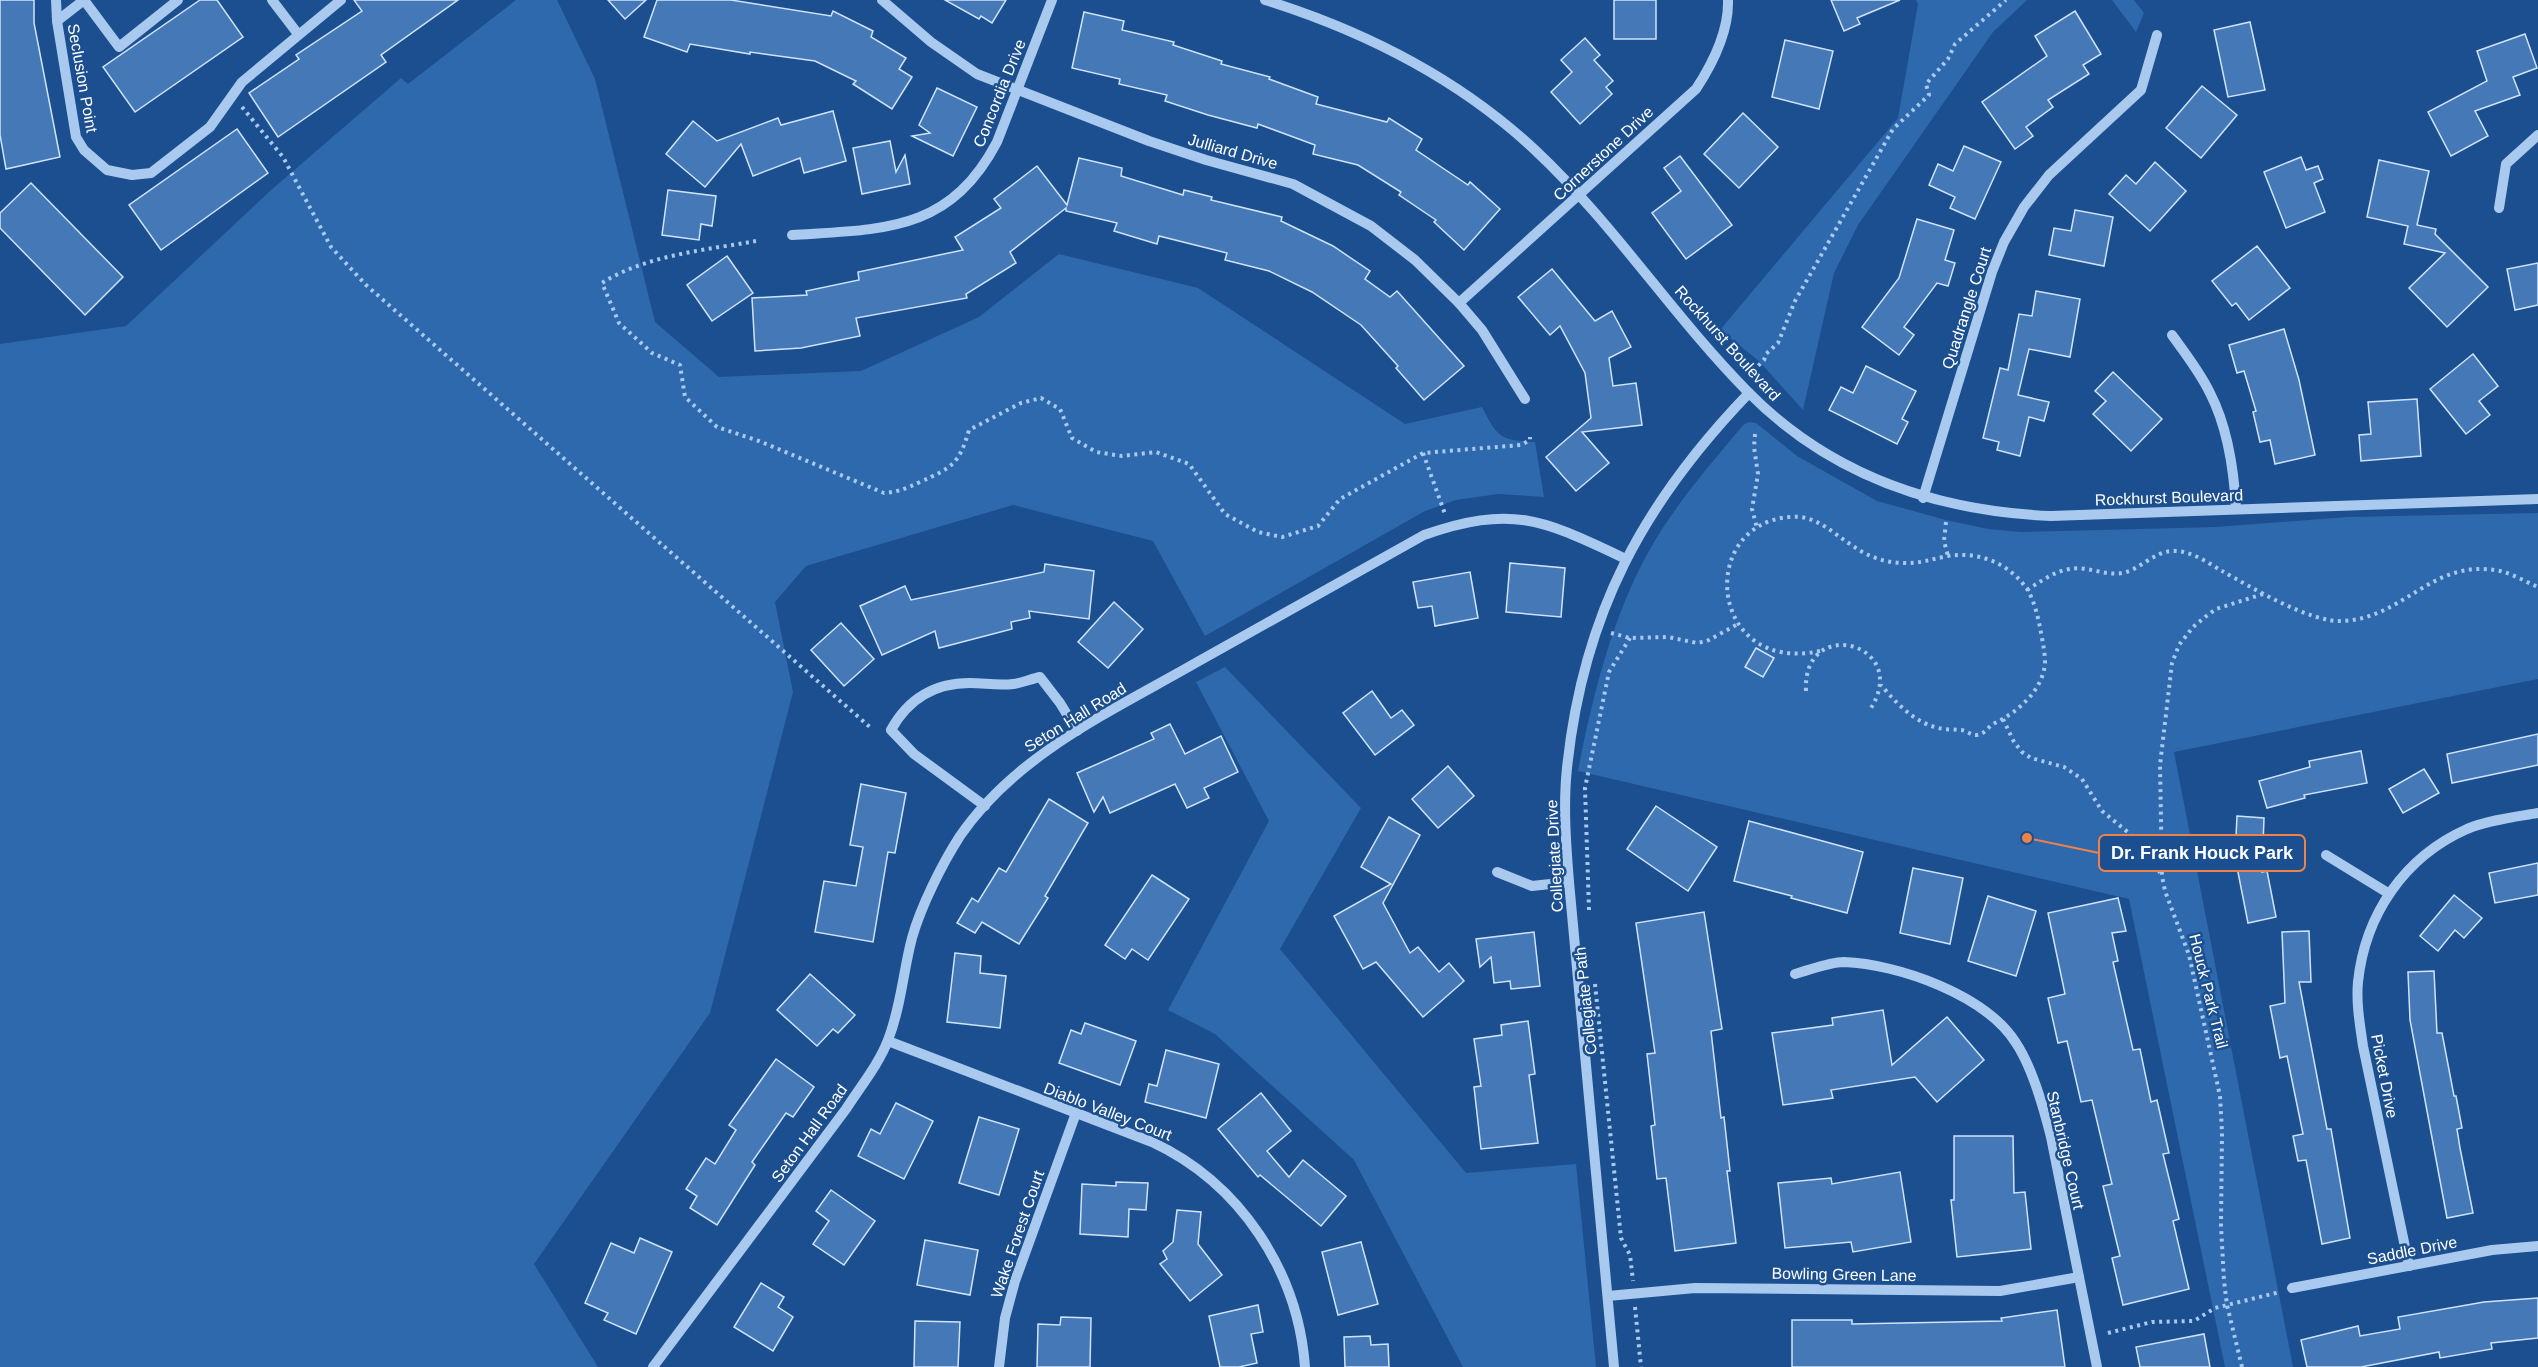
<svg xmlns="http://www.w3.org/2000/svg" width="2538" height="1367" font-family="Helvetica,sans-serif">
<rect width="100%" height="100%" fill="#1b4f8f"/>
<g fill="#2e69ad">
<path d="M516 0H557L595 79 655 322 719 377 861 371 979 317 1059 254 1198 288 1405 424 1482 407C1498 438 1500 440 1535 442L1544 497 1498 494 1456 500 1425 511 1205 636 1153 541 1013 505 806 566 775 602 793 692 710 1013 534 1264 598 1367H0V344L126 326 270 191 401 78 408 84Z"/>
<path d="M1916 0H2027L1993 32 1858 225 1834 273 1803 410 1759 361 1720 330 1898 118 1918 4Z"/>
<path d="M2112 0H2134L2144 13 2136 32Z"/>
<path d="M1750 422 1756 423 1797 456 1877 501 1946 520 1988 529 2021 532 2216 527 2348 517 2538 513V679L2174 752 2293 1367H2225L2129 899 1578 771C1592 697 1613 614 1650 549 1676 503 1711 464 1744 424Z"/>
<path d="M1225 667 1361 808 1280 949 1466 1173 1576 1164 1596 1367H1463L1354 1160 1215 1034 1168 1010 1269 821 1196 682Z"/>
</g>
<g fill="#4478b7" stroke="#cfe3fa" stroke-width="1.5">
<path d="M0 0H34V23L60 157 6 169 0 135Z"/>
<path d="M200 0H217L243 37 135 112 103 67Z"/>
<path d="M354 0H458L381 55 386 62 278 137 249 93 299 59 296 55 362 11Z"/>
<path d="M608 0H646L625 19Z"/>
<path d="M657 0H731L831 16 833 11 873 31 871 37 906 58 899 69 912 77 892 109 853 84 856 81 815 61 750 52V54L690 44 687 52 644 37Z"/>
<path d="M945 0H1006L992 23 981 16 979 19Z"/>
<rect x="1614" y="0" width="42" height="39"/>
<path d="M1831 0H1900L1857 18 1860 24 1844 31Z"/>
<path d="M2075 11 2101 54 2083 65 2089 74 2048 100 2053 107 2026 127 2033 136 2015 149 1982 102 2047 56 2035 36Z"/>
<path d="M1084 12 1124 21 1122 30 1174 42 1173 45 1222 61 1221 64 1270 77 1269 79 1318 97 1316 104 1387 122 1389 118 1422 139 1416 150 1468 185 1470 182 1500 209 1464 250 1434 222 1436 220 1399 195 1401 192 1358 165 1313 154 1315 145 1258 124 1257 128 1208 115 1165 101 1167 95 1119 84 1120 79 1072 68Z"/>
<path d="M2250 22 2265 90 2228 97 2214 30Z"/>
<path d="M2525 34 2537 68 2513 77 2520 95 2475 111 2488 136 2451 156 2428 112 2487 81 2477 51Z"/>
<path d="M1585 38 1600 55 1594 60 1613 81 1606 87 1612 94 1580 124 1551 92 1572 72 1561 60Z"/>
<path d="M1785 40 1833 51 1819 109 1772 97Z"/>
<path d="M2202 86 2237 115 2201 158 2166 128Z"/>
<path d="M937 88 977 107 953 156 912 136 930 133 919 125Z"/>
<path d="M833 111 846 161 804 173 800 158 753 176 741 144 705 187 666 154 693 121 717 141 778 118 781 125Z"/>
<path d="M1743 113 1778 147 1739 188 1704 154Z"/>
<path d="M237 129 268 173 161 250 129 205Z"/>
<path d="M890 141 896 172 905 155 910 184 862 194 853 148Z"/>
<path d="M1964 146 2001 162 1975 219 1950 208 1955 197 1929 185 1938 164 1953 171Z"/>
<path d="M1680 156 1732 225 1686 259 1652 213 1681 191 1664 168Z"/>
<path d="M2301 157 2306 170 2318 166 2323 179 2314 183 2325 212 2286 228 2264 172Z"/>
<path d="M1079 158 1122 168 1121 176 1183 195 1184 190 1212 197 1211 200 1282 217 1281 221 1333 246 1370 271 1365 279 1390 297 1397 291 1464 366 1424 400 1396 368 1398 366 1361 325 1312 292 1269 271 1225 260 1227 253 1159 236 1157 244 1114 231 1117 223 1066 211V208L1010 252 1016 263 966 294 967 298 856 318 860 336 801 348 755 351 752 298 807 295 806 291 859 280 858 272 963 250 955 237 1001 208 994 199 1037 166 1067 205Z"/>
<path d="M2379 160 2429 171 2417 225 2436 229 2435 234 2488 287 2447 327 2409 288 2445 253 2404 244 2408 226 2367 217Z"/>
<path d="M2155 162 2186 191 2150 231 2109 194 2126 175 2136 184Z"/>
<path d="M31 183 123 277 85 315 0 228V213Z"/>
<path d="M668 190 716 196 712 226 701 224 699 240 662 235Z"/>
<path d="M2075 210 2113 217 2104 266 2049 255 2054 228 2071 231Z"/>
<path d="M1917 219 1954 230 1945 260 1955 263 1948 286 1937 283 1904 327 1914 335 1899 355 1862 327 1899 278Z"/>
<path d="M2257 246 2290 288 2249 320 2236 303 2232 306 2212 281Z"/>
<path d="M727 256 753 293 712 321 687 285Z"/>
<path d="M2538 263V305L2515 310 2507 269Z"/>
<path d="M1552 269 1595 321 1612 311 1631 347 1609 358 1613 386 1636 383 1642 425 1582 432 1609 463 1576 491 1546 457 1591 418 1585 373 1560 326 1550 335 1518 297Z"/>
<path d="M2036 291 2080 299 2070 357 2029 349 2018 395 2049 402 2044 421 2029 417 2020 456 1997 450 1999 442 1983 438 2000 368 2008 370 2019 314 2032 316Z"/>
<path d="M2284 329 2299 380 2315 455 2275 464 2270 440 2260 442 2253 412 2256 411 2244 371 2237 373 2229 345Z"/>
<path d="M2473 354 2498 386 2479 401 2490 415 2466 434 2430 389Z"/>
<path d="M1866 366 1916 391 1902 419 1908 422 1897 444 1829 410 1841 387 1853 393Z"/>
<path d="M2113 372 2162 419 2131 451 2093 414 2106 401 2095 391Z"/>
<path d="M2417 399 2421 456 2361 461 2359 435 2371 434 2368 402Z"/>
<path d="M1510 563 1565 568 1561 617 1506 612Z"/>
<path d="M1045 564 1094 571 1089 619 1029 611 1030 618 1011 622 1012 629 939 648 935 631 882 655 860 606 905 586 911 600 1044 572Z"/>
<path d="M1470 572 1478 618 1435 626 1432 606 1418 608 1413 582Z"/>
<path d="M1114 602 1143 629 1108 668 1078 642Z"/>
<path d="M841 623 874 659 844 686 811 650Z"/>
<path d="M1756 648 1774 658 1763 677 1745 667Z"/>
<path d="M1372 691 1391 718 1402 710 1414 725 1375 755 1343 713Z"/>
<path d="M1170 724 1185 754 1221 736 1238 772 1204 788 1209 798 1187 808 1175 784 1110 813 1103 797 1094 812 1077 773 1154 739 1151 733Z"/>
<path d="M2538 734V765L2452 783 2447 754Z"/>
<path d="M2361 751 2367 783 2304 795 2305 798 2267 808 2259 781 2310 767 2309 761Z"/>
<path d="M1448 766 1474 796 1438 828 1412 799Z"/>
<path d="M2424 769 2439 793 2403 813 2389 789Z"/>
<path d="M861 784 906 793 895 853 888 852 873 942 815 932 824 881 856 886 863 847 850 845Z"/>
<path d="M1049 799 1088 823 1045 896 1048 898 1019 944 982 922 975 933 957 923 972 898 978 902 999 868 1006 872Z"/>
<path d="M1656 806 1717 847 1688 891 1627 849Z"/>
<path d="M2237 816 2264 818 2262 872 2267 871 2276 917 2248 923 2235 857Z"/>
<path d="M1389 817 1420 835 1383 903 1410 953 1418 947 1439 972 1449 963 1464 981 1423 1017 1376 962 1363 969 1334 916 1391 884 1361 867Z"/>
<path d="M1749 821 1863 852 1847 913 1791 898 1792 896 1734 881Z"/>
<path d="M2538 863V895L2495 903 2489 873Z"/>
<path d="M1913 868 1963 878 1950 944 1900 933Z"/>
<path d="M1152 875 1189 899 1148 960 1132 949 1125 959 1105 945Z"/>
<path d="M2454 895 2482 918 2464 938 2455 930 2438 951 2420 936Z"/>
<path d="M1988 896 2036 911 2016 976 1968 961Z"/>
<path d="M2118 898 2126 931 2112 933 2118 961 2113 962 2133 1050 2140 1049 2151 1102 2157 1100 2169 1153 2163 1154 2179 1219 2173 1221 2189 1289 2123 1305 2112 1258 2120 1256 2103 1186 2112 1184 2092 1100 2081 1102 2067 1041 2058 1043 2048 998 2065 994 2048 913Z"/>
<path d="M1704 912 1722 1029 1711 1031 1721 1118 1724 1117 1730 1171H1727L1736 1243 1675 1251 1666 1178 1657 1179 1651 1126 1655 1125 1647 1054 1655 1053 1636 923Z"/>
<path d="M2309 931 2311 982H2299L2327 1129H2331L2350 1238 2322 1244 2306 1160 2298 1161 2293 1136 2303 1134 2287 1056 2280 1058 2270 1006 2285 1003 2282 932Z"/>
<path d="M1534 932 1540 986 1511 989 1510 981 1494 983 1491 957 1480 967 1476 939Z"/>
<path d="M955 953 981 956 980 973 1006 976 1000 1028 947 1022Z"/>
<path d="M2434 971 2437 1033H2442L2454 1096H2456L2462 1128 2457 1129 2460 1148 2473 1213 2447 1218 2410 1020 2408 972Z"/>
<path d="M810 974 855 1015 838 1033 833 1029 817 1046 777 1010Z"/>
<path d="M1883 1010 1892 1065 1947 1017 1984 1060 1937 1102 1915 1077 1831 1090 1833 1098 1783 1105 1772 1033 1833 1025 1832 1018Z"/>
<path d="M1528 1021 1535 1074 1529 1075 1538 1143 1481 1149 1474 1087 1481 1086 1474 1039 1502 1035 1501 1025Z"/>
<path d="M1085 1023 1136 1041 1120 1085 1059 1063 1071 1030 1081 1034Z"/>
<path d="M1166 1050 1219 1064 1206 1118 1145 1102 1149 1084 1157 1086Z"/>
<path d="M776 1059 814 1087 793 1117 786 1113 752 1162 755 1165 717 1225 690 1208 697 1196 686 1189 706 1158 715 1164 736 1130 729 1125Z"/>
<path d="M1261 1093 1291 1131 1267 1151 1289 1177 1303 1160 1346 1196 1321 1226 1260 1175 1258 1177 1218 1129Z"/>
<path d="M896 1103 933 1121 904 1179 858 1156 871 1129 880 1134Z"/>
<path d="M979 1117 1019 1129 999 1195 959 1183Z"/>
<path d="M1954 1136H2013L2014 1193 2025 1192 2031 1249 1957 1257 1951 1200H1954Z"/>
<path d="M1900 1172 1911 1242 1853 1252 1851 1242 1785 1248 1778 1183 1831 1178 1832 1184Z"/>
<path d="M1116 1182 1148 1183 1146 1210 1129 1209 1128 1237 1080 1234 1082 1184 1116 1186Z"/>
<path d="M831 1190 875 1221 844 1265 813 1244 829 1221 816 1211Z"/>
<path d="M1177 1210 1201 1212 1198 1244 1222 1275 1190 1301 1160 1264 1167 1259 1163 1251 1173 1242Z"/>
<path d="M640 1238 672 1252 636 1334 604 1320 608 1313 585 1303 611 1243 634 1253Z"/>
<path d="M925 1240 978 1250 970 1295 917 1285Z"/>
<path d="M1361 1242 1378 1304 1338 1315 1322 1252Z"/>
<path d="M761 1283 784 1297 778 1307 793 1317 773 1351 734 1327Z"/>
<path d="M2538 1298V1338L2491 1343 2492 1349 2440 1358 2439 1352 2361 1367H2307L2301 1340 2358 1326 2360 1336 2400 1329 2398 1317 2484 1302Z"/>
<path d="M1258 1305 1263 1332 1251 1334 1257 1363 1239 1367H1220L1209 1316Z"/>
<path d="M2057 1310 2065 1367H1792V1320H1852V1324L2002 1321 2001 1318Z"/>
<path d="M1061 1317 1091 1318 1090 1367H1037L1038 1324 1060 1325Z"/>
<path d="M915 1321 960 1322 958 1367H914Z"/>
<path d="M2204 1334 2210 1367H2140L2136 1347Z"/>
<path d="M1370 1336 1371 1345 1388 1344 1389 1367H1345L1344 1337Z"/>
</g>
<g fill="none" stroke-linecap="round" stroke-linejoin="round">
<g stroke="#a9c9ee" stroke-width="4" stroke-dasharray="3 4.5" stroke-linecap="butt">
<path d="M242 107 283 157 331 247 366 285 871 728"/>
<path d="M756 241C706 250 646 255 602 283L619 323 652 353 680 365 685 397 717 427 759 441 884 493C898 492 907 488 920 482 951 468 959 465 969 430L1021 403 1041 398 1060 409 1072 438 1096 452 1122 456 1156 452 1189 464 1225 514 1258 532 1282 537 1318 526 1340 499 1423 453 1521 445 1530 440V437"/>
<path d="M1753 371 1764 360 1766 354 1778 343 1795 301 1893 129 1929 95 1926 84 1948 59 1955 44 2006 0"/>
<path d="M1755 434 1754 447 1758 474 1752 509 1757 528"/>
<path d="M1423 453 1445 514"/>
<path d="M1946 522 1944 541 1948 556"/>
<path d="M2027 590C2046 578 2063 565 2086 569 2098 571 2110 575 2122 573 2140 570 2153 552 2172 551 2190 550 2207 562 2222 571 2251 587 2310 623 2343 621 2405 618 2433 557 2500 571 2513 574 2526 582 2538 587"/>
<path d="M1611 633 1630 638 1668 637 1697 643 1707 641 1738 624"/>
<path d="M1820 651C1709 675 1696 525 1789 517 1816 514 1832 533 1853 546 1867 556 1885 563 1903 563 1919 564 1932 559 1948 556 1978 551 2009 563 2027 589 2034 600 2037 614 2040 627 2042 639 2045 651 2045 663 2043 690 2018 712 1995 723 1988 726 1986 734 1977 735 1971 736 1967 730 1960 730 1953 729 1945 730 1938 728 1914 722 1897 704 1881 685"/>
<path d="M1806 691C1802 613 1915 644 1869 711"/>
<path d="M2003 719 2014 742 2022 752 2031 758 2064 767 2082 779 2102 811 2130 834 2162 875"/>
<path d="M1589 910 1585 788 1609 672 1630 638"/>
<path d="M1595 984 1621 1238 1630 1255 1633 1281"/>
<path d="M1635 1307 1641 1367"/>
<path d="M2108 1333 2152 1322 2194 1321 2215 1308 2280 1292"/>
<path d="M2242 1367 2227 1305 2224 1281 2221 1226 2222 1132 2220 1096 2189 955 2165 891 2162 876 2160 765 2172 663 2179 645 2193 627 2205 617 2216 609 2263 594"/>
</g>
<g stroke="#a9c9ee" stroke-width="10">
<path d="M56 0 57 21 76 137 84 150 107 170 132 175 151 173 210 127 242 82 341 0"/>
<path d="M84 0 119 47 178 0"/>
<path d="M272 0 298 34"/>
<path d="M882 0 931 42 977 74 1149 141 1206 160 1293 184 1371 226 1415 260 1459 303 1482 330 1525 399"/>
<path d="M1265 0C1364 31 1459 79 1535 150 1614 224 1672 315 1748 392 1830 475 1935 511 2051 516L2538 499"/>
<path d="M57 21 84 0"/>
<path d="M2499 208 2506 164 2538 135"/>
<path d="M792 235C883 229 949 233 997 142L1052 0"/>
<path d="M1459 303 1696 89C1713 63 1729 32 1728 0"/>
<path d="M2172 335C2185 353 2200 372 2210 393 2228 428 2234 470 2236 509"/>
<path d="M1923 498 1992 272 2004 242 2024 207 2049 175 2141 90 2157 35"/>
<path d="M985 806 914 754 891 730C908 699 934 683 970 683 984 683 999 686 1013 684 1022 683 1031 679 1040 677L1060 703 1077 731"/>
<path d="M2326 855 2388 893"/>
<path d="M1497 872 1532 886 1569 882"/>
<path d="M1795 974C1810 970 1829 962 1844 962 1898 964 1986 995 2016 1043 2032 1067 2044 1109 2051 1137L2097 1367"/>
<path d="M888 1041 1152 1142C1240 1183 1298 1271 1305 1367"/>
<path d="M2409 1266 2363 1046C2360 1025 2356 1003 2358 982 2365 915 2404 857 2467 829 2489 820 2515 817 2538 813"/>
<path d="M2292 1288 2492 1250 2538 1246"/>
<path d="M1608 1296 1695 1288 2000 1291 2079 1277"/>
<path d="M653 1367 846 1109C860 1087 879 1064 888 1040 901 1007 903 972 912 938 921 906 942 864 960 836 1017 753 1114 710 1199 661 1274 619 1349 577 1424 535 1514 504 1543 520 1626 559"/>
<path d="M999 1367 1005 1318 1015 1281 1076 1113"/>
<path d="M1614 1367 1569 882C1566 844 1563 805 1567 768 1583 614 1643 503 1749 393"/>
</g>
</g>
<g text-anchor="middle" stroke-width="5" stroke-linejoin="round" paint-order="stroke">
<g font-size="16" fill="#fff" stroke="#1b4f8f">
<text transform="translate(83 78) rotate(80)" y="6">Seclusion Point</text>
<text transform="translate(999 93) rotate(-68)" y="6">Concordia Drive</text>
<text transform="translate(1233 151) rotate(16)" y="6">Julliard Drive</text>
<text transform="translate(1603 153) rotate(-43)" y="6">Cornerstone Drive</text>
<text transform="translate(1966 308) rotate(-72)" y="6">Quadrangle Court</text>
<text transform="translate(1728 343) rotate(48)" y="6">Rockhurst Boulevard</text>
<text transform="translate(2169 497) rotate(-2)" y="6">Rockhurst Boulevard</text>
<text transform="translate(1075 717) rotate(-32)" y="6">Seton Hall Road</text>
<text transform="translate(1554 856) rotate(-93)" y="6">Collegiate Drive</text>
<text transform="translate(2209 991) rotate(76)" y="6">Houck Park Trail</text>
<text transform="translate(1585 1001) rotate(-96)" y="6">Collegiate Path</text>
<text transform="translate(2385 1076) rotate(79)" y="6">Picket Drive</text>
<text transform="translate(1108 1111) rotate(21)" y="6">Diablo Valley Court</text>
<text transform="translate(809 1133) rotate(-54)" y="6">Seton Hall Road</text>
<text transform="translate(2066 1150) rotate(77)" y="6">Stanbridge Court</text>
<text transform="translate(1017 1234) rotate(-71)" y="6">Wake Forest Court</text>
<text transform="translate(2412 1250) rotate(-11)" y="6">Saddle Drive</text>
<text transform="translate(1844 1274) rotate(1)" y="6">Bowling Green Lane</text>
</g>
</g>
<path fill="none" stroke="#ee8249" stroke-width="2" d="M2027 838L2099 853"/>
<circle fill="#ee8249" stroke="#1b4f8f" stroke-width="2" cx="2027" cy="838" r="6"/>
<rect fill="#1b4f8f" stroke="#ee8249" stroke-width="2" x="2099" y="835" width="206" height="36" rx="6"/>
<g font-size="18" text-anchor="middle" font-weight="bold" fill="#fff">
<text x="2202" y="859">Dr. Frank Houck Park</text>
</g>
</svg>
